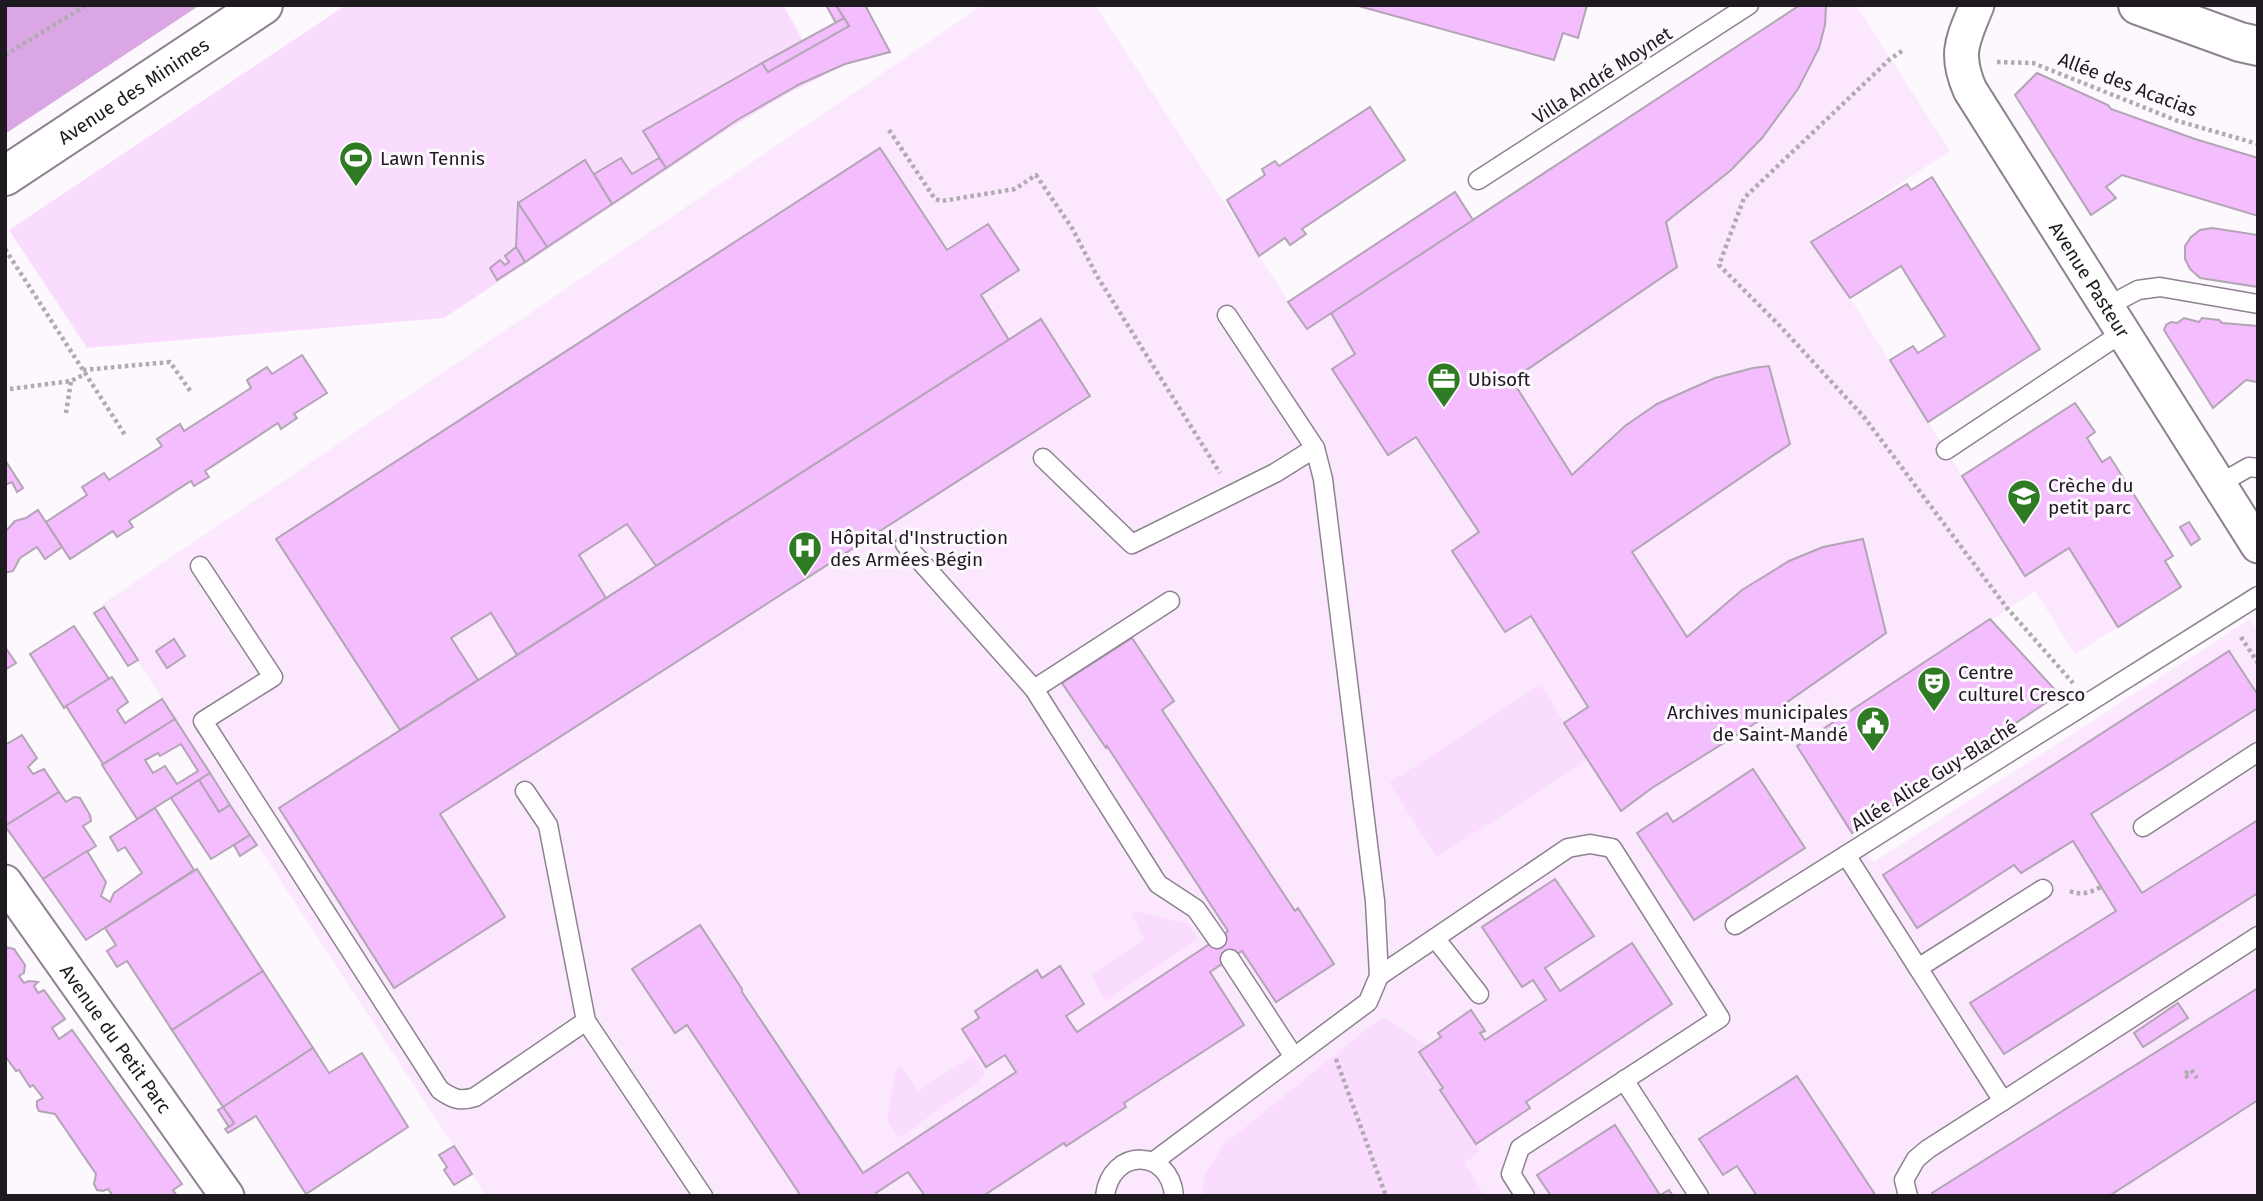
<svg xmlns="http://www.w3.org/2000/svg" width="2263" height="1201" font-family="'Fira Sans',sans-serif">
<rect width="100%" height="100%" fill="#fdf7fe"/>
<path fill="#fbe8fe" d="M983 5H1095L1307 329 1800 5H1856L1950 151 1811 242 1850 298 1962 476 2005 449 2118 627 2075 654 2035 591 1798 747 1852 833 1874 862 2250 619 2258 631V1196H486L101 605Z"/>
<g fill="#faddfe">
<path d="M346 5H783L823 76 787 94 730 128 444 318 87 348 9 230Z"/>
<path d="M1540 685 1588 760 1437 857 1389 783Z"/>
<path d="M1138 912 1188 924 1198 939 1106 1001 1091 975 1145 939 1131 914Z"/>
<path d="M1382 1017 1428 1046 1419 1052 1443 1088 1440 1091 1480 1152 1464 1163 1485 1196H1202L1205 1175 1223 1145Z"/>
<path d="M974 1055 985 1073 975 1085 898 1138 887 1118 896 1070 901 1065 918 1091Z"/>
</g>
<path fill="#dba6e4" d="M5 5H200L5 134Z"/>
<g fill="#f4bdfd" stroke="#b2a5b4" stroke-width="2" fill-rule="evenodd">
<path d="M826 5H836L844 18 836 23Z"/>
<path d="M836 5H865L890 52 845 64 800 84 737 120 666 168 643 131 762 63 768 72 849 26Z"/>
<path d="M1355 5H1587L1578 38 1563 33 1554 60Z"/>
<path d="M1800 5 1826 6 1825 25 1819 48 1798 89 1762 138 1730 171 1666 222 1677 267 1512 380 1572 475 1625 426 1657 404 1715 378 1753 368 1769 366 1790 444 1632 552 1687 637 1742 590 1789 561 1823 547 1863 539 1886 633 1773 712 1652 788 1621 811 1564 723 1588 707 1531 616 1505 632 1452 551 1479 532 1416 437 1388 455 1332 369 1355 354 1331 313Z"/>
<path d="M844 18 849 26 768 72 762 63Z"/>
<path d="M2037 73 2108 105 2111 109 2195 139 2258 158V216L2122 175 2106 187 2116 198 2091 215 2015 95Z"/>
<path d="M1370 107 1405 160 1302 229 1306 234 1290 245 1285 238 1259 256 1227 200 1265 175 1262 169 1275 161 1279 166Z"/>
<path d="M880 148 947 250 988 224 1019 270 981 295 1009 340 656 566 627 524 579 555 606 598 517 655 491 613 451 638 478 680 400 730 276 539Z"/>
<path d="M621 158 632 174 659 158 666 168 612 204 594 174Z"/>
<path d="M585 160 612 204 547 247 518 203Z"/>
<path d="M1932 177 2040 349 1928 422 1890 360 1913 346 1918 353 1945 336 1901 266 1850 298 1811 242 1907 184 1911 190Z"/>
<path d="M1455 192 1473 220 1307 329 1288 302Z"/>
<path d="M518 203 547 247 525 262 516 247Z"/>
<path d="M2212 228 2258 235V287L2200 278 2190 269 2185 259V246L2191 237 2200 230Z"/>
<path d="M516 247 525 262 497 280 490 268 500 260 505 265 509 262 505 256Z"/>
<path d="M2184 318 2199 322 2202 318 2219 320 2222 323 2258 326 2257 382 2246 380 2213 408 2164 330 2166 325 2171 322 2177 323Z"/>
<path d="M1041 319 1090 396 440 814 505 917 394 988 279 808Z"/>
<path d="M302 355 327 393 294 414 297 418 281 429 278 423 205 471 209 477 194 486 191 481 129 521 133 527 117 537 113 531 70 559 46 522 87 495 82 487 104 473 109 480 162 446 157 439 180 424 184 431 251 388 247 380 267 367 272 374Z"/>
<path d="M2075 403 2095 432 2087 438 2102 462 2110 457 2173 556 2165 561 2181 587 2118 627 2069 548 2025 576 1962 476Z"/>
<path d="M5 460 23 488 17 492 12 482 7 484 5 481Z"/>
<path d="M38 510 62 547 45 559 37 547 20 558 13 571 5 573V532L15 521 26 518Z"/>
<path d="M2189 522 2200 539 2191 545 2180 527Z"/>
<path d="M104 607 138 660 128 666 94 613Z"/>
<path d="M1990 619 2059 694 1852 833 1797 746Z"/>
<path d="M74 626 109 679 64 708 30 654Z"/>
<path d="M1132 638 1174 701 1162 710 1295 911 1298 908 1334 964 1276 1002 1242 951 1210 972 1244 1025 1124 1103 1126 1107 1066 1146 1064 1143 983 1196H925L908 1172 876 1193 877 1196H801L687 1025 675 1033 632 969 700 925 742 989V992L863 1173 1016 1072 1005 1055 986 1067 962 1029 979 1018 975 1011 1037 970 1042 978 1060 966 1084 1004 1066 1016 1077 1032 1217 939 1228 931 1107 746 1106 748 1062 683Z"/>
<path d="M174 639 185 656 167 668 156 651Z"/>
<path d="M5 647 16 663 5 670Z"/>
<path d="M2229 651 2258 695V708L2091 814 2142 893 2258 820V893L2004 1054 1970 1003 2116 911 2073 841 2021 873 2014 865 1917 928 1883 875Z"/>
<path d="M112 677 128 702 117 710 125 723 162 699 175 719 103 764 66 706Z"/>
<path d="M175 719 210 773 137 819 102 765ZM181 744 198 771 177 784 165 766 153 773 145 760 158 753 160 756Z"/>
<path d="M22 735 37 758 28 767 33 774 44 769 59 792 5 826V745Z"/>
<path d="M1753 769 1805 848 1694 920 1637 833 1667 813 1673 822Z"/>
<path d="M210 773 230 805 219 812 199 780Z"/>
<path d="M199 780 219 812 230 805 250 835 211 859 171 798Z"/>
<path d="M59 792 66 802 74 797 80 798 90 815 91 821 83 826 96 846 43 879 5 826Z"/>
<path d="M155 808 194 870 86 940 43 879 87 851 106 882 101 896 110 902 114 893 142 873 125 847 118 851 110 837Z"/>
<path d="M250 835 257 845 240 856 234 845Z"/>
<path d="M197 869 263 971 172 1030 127 961 117 967 107 951 116 945 105 928Z"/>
<path d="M1555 879 1594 936 1545 968 1560 991 1632 943 1672 1004 1526 1102 1530 1108 1476 1144 1440 1090 1443 1088 1419 1052 1441 1037 1438 1033 1471 1010 1485 1031 1480 1033 1485 1040 1546 1000 1533 980 1522 987 1482 927Z"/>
<path d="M5 947 14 949 25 965 24 973 19 976 24 983 29 981 38 982 34 986 38 993 44 990 65 1019 52 1028 59 1039 72 1030 182 1184 173 1190 177 1196H113L108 1189 103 1191 97 1190 94 1184 96 1174 55 1114 39 1111 37 1107V1101L43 1098 33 1085 30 1087 19 1070 16 1071 5 1056Z"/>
<path d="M263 971 313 1048 223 1107 172 1030Z"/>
<path d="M2258 988V1100L2109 1196H1934L1932 1193Z"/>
<path d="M2178 1003 2188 1018 2143 1047 2134 1033Z"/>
<path d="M313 1048 329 1073 362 1053 408 1127 306 1194 256 1116 228 1133 225 1129 234 1123 223 1107Z"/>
<path d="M1797 1076 1876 1196H1757L1737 1166 1723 1175 1699 1139Z"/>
<path d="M223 1107 234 1123 229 1127 218 1110Z"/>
<path d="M1615 1125 1660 1195 1669 1190 1673 1196H1551L1537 1175Z"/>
<path d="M454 1146 472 1174 454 1185 444 1170 447 1167 439 1155Z"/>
</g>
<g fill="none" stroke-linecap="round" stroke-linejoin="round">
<g stroke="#8e8290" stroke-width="21">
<g id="lane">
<path d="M1478 180 1749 5"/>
<path d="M2106 307 2138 290 2160 287 2258 304"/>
<path d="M1946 450 2122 333"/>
<path d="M1043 458 1132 544 1275 473 1315 448"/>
<path d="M2219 484 2249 467 2258 468"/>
<path d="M905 544 1034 689 1158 884 1196 909 1217 939"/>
<path d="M200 566 273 677 203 721 440 1090C453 1099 460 1102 475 1097L586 1021"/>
<path d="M1034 689 1170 601"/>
<path d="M525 791 548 825 586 1021 703 1196"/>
<path d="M2143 827 2258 752"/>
<path d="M1846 855 2003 1101 2258 936"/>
<path d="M1735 925 2258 596"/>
<path d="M1435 938 1479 994"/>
<path d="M1230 959 1294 1057"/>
<path d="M1918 968 2043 889"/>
<path d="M1379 976 1568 848 1590 844 1612 848 1720 1018 1520 1148 1511 1174 1525 1196"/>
<path d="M1624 1080 1699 1196"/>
<path d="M1153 1162 1368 1002 1379 976 1375 901 1323 479 1315 448 1227 315"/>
<path d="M1105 1196C1111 1147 1170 1148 1174 1196"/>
<path d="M1908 1196 1904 1180 1916 1159 1928 1149 2003 1101"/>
</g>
</g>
<g stroke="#8e8290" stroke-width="37">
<g id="street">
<path id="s1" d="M1977 5C1963 40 1954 53 1970 90L2258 546"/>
<path id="s2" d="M5 882 227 1196"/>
</g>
</g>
<g stroke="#8e8290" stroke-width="42">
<g id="secondary">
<path d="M2138 5 2240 42 2258 46"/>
<path id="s3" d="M5 176 263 5"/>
</g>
</g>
<g stroke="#b0aab1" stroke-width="4.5" stroke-dasharray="3.5 3.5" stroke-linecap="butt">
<path d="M1902 51 1890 59 1744 198 1719 265 1779 325 1864 417 2007 608 2073 683"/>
<path d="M5 55 87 5"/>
<path d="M1997 62 2033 63 2178 121 2258 144"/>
<path d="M889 130 935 199 942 201 1015 189 1036 175 1072 228 1097 276 1220 473"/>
<path d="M5 249 125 435"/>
<path d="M83 370 170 362 191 392"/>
<path d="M10 389 71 381 85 374"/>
<path d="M66 413 71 381"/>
<path d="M2241 637 2258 663"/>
<path d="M2070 891C2081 896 2091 892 2101 887"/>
<path d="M1336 1059 1386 1196"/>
<path d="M2188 1078 2184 1074 2191 1070 2197 1078"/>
<path d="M2257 1132H2258"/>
</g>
<use href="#lane" stroke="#fff" stroke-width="18"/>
<use href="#street" stroke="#fff" stroke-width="33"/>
<use href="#secondary" stroke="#fff" stroke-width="38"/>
</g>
<defs>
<g id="stadium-pin" transform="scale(1.75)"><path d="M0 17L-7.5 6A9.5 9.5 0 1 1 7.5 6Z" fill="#2e7b23" stroke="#fdf7fe"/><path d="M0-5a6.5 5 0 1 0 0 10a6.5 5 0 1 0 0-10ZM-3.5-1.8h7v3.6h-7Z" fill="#fff"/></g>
<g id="office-pin" transform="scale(1.75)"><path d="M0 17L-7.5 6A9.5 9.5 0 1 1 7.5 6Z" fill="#2e7b23" stroke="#fdf7fe"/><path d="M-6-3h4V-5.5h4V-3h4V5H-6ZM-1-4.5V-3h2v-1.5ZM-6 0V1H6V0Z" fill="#fff"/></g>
<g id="school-pin" transform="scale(1.75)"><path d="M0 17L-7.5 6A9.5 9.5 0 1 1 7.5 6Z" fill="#2e7b23" stroke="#fdf7fe"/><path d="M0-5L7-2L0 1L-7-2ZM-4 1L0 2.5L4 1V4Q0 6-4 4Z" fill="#fff"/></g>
<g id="hospital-pin" transform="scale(1.75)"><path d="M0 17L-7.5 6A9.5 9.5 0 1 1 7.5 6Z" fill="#2e7b23" stroke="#fdf7fe"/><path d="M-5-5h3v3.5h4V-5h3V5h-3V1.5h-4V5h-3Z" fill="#fff"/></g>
<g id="theatre-pin" transform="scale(1.75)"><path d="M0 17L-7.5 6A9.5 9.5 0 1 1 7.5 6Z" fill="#2e7b23" stroke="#fdf7fe"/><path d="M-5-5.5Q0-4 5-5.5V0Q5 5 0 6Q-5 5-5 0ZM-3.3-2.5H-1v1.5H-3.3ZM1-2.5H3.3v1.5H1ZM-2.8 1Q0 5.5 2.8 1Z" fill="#fff"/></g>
<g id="civic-pin" transform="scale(1.75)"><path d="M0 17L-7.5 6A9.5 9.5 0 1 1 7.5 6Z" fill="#2e7b23" stroke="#fdf7fe"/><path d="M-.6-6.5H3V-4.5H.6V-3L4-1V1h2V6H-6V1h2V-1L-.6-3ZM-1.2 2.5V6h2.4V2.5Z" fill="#fff"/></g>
</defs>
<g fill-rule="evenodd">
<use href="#stadium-pin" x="356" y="158"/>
<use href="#office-pin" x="1444" y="379"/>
<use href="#school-pin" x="2024" y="496"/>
<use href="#hospital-pin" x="805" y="548"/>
<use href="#theatre-pin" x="1934" y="683"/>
<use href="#civic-pin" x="1873" y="723"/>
</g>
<g text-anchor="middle" stroke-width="6" stroke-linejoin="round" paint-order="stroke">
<g font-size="19" fill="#1f1a1f" stroke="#fdf7fe">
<text transform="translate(1602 75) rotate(-33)" y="7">Villa André Moynet</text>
<text transform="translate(2128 84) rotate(21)" y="7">Allée des Acacias</text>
<text dy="7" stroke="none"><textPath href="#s3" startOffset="154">Avenue des Minimes</textPath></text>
<text dy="7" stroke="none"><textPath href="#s1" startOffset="313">Avenue Pasteur</textPath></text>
<text transform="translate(1934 775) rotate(-32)" y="7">Allée Alice Guy-Blaché</text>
<text dy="7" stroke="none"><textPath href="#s2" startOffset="192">Avenue du Petit Parc</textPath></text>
</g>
<g font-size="19" fill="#1f1a1f" stroke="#fdf7fe" text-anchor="start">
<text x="380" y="165">Lawn Tennis</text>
<text x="1468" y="386">Ubisoft</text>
<text x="2048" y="492">Crèche du<tspan x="2048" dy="22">petit parc</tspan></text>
<text x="830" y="544">Hôpital d'Instruction<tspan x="830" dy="22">des Armées Bégin</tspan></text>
<text x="1958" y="679">Centre<tspan x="1958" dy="22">culturel Cresco</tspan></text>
<text x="1848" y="719" text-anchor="end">Archives municipales<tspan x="1848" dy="22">de Saint-Mandé</tspan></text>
</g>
</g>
<rect width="2263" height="1201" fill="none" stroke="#1f1a1f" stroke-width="14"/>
</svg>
